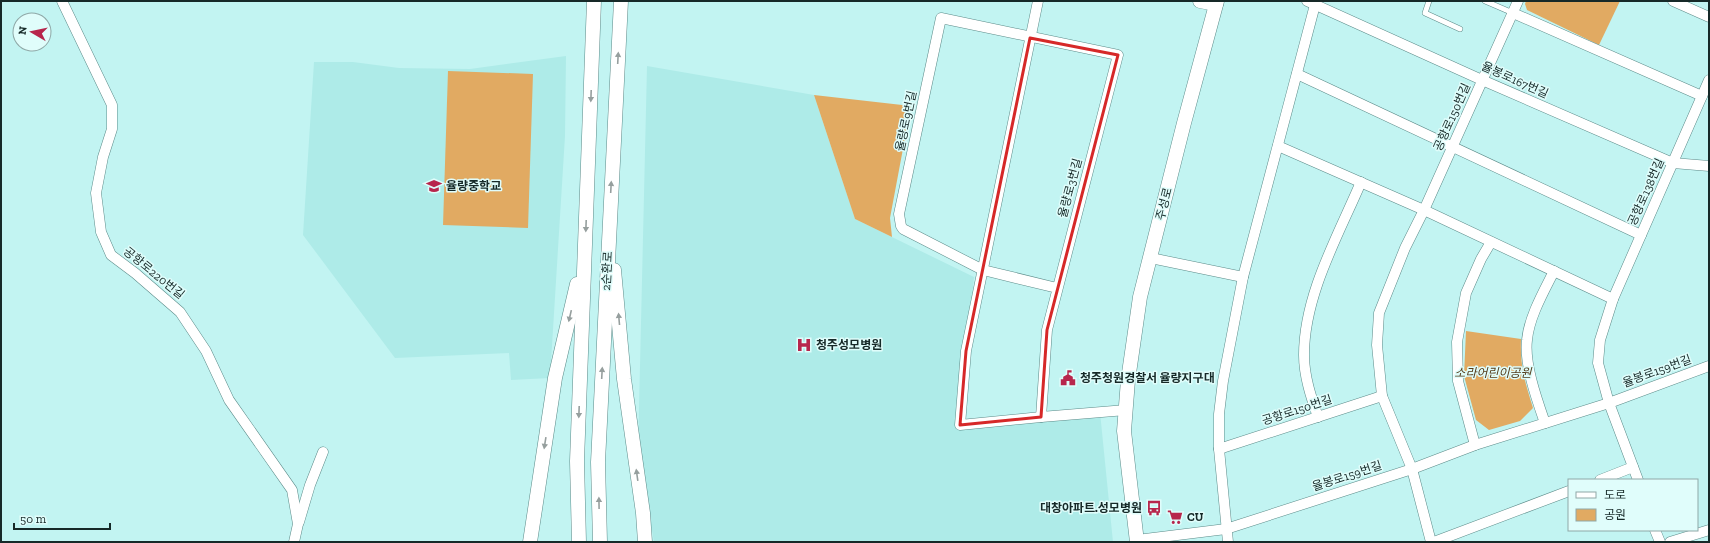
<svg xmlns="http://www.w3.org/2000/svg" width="1710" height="543" font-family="'Zilla Slab','Noto Sans KR',serif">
<rect width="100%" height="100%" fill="#c2f4f2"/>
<g fill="#aeebe8">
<path d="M566 56 565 136 550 378 511 380 509 353 395 358 303 235 314 62H353L399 68 470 69Z"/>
<path d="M647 66 814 95 855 219 974 277 960 425 1100 412 1113 542H654L638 452Z"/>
</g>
<g fill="#e1aa62">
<path d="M1526 1H1620L1599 45 1527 10 1525 4Z"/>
<path d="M448 71 533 74 528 228 443 225Z"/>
<path d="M814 95 911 106 890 218 892 237 855 219Z"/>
<path d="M1466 331 1521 339C1520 367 1525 382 1533 408L1520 421 1489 430 1476 420 1464 376Z"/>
</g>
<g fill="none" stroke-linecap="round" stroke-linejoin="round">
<g stroke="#5c8b89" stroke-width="6">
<g id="lane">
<path d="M1429 1 1425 13 1460 29"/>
<path d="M1485 1 1513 13"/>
</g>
</g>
<g stroke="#5c8b89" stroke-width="11">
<g id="street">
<path d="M62 1 112 105V129L103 157 96 193 101 232 111 255 135 273 180 312 206 351 229 400 292 490 298 524 294 542"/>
<path d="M1038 1 966 351 960 425 1041 417 1126 410"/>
<path d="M1307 1 1482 80 1673 163 1709 166"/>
<path d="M1673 1 1709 17"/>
<path d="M1513 13 1702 96"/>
<path d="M1297 74 1641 235"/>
<path d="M1278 146 1424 210 1613 299"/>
<path d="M1151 258 1243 277"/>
<path d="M1041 417 1047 330 1118 55 941 18 899 214 901 226 903 229 983 270 1057 288"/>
<path d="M1318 417C1311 397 1304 376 1304 355 1304 295 1338 236 1361 182"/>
<path d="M1545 423C1537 400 1524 364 1527 340 1529 317 1544 291 1554 271"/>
<path d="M1475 445 1458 381 1457 342 1466 293 1481 259 1491 242"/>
<path d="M1219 449 1382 396"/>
<path d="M1600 480 1633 467"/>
<path d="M1638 480 1609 403 1598 363 1600 340 1613 299 1709 80"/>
<path d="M299 522 310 485 323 452"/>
<path d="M1655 530 1660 542"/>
<path d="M1137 540 1226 529 1412 469 1475 445 1609 403 1709 366"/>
<path d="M1228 542 1219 449V414L1223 381 1243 277 1316 1"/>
<path d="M1431 542 1412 469 1382 396 1377 345 1379 313 1405 248 1424 210 1518 1"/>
<path d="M1434 542 1569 491"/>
<path d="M1670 542 1709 530"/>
</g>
</g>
<g stroke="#5c8b89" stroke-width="15">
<g id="secondary">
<path d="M1200 1 1216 4"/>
<path d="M614 270 624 379 643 513 645 542"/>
<path d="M530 542 555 378 577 284"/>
<path d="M579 542 577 461 594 1"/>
<path d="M600 542 598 462 621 1"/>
<path d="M1137 542 1124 431 1128 380 1140 297 1184 123 1217 1"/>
</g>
</g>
<use href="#lane" stroke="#fff" stroke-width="5"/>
<use href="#street" stroke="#fff" stroke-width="10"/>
<use href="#secondary" stroke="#fff" stroke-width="14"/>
</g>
<defs><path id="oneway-solid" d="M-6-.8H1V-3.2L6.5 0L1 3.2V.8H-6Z"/></defs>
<g fill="#969f9e">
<use href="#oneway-solid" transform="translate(618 58) rotate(-87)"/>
<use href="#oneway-solid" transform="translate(591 96) rotate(92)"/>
<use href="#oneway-solid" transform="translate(611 187) rotate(-87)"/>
<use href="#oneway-solid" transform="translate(586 226) rotate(92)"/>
<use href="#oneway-solid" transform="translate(570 316) rotate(103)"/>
<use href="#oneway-solid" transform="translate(619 319) rotate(-95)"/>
<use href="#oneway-solid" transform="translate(602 373) rotate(-87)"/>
<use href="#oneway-solid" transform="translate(579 412) rotate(92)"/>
<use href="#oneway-solid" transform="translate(545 443) rotate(99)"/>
<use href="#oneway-solid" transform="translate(637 475) rotate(-98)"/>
<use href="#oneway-solid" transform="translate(599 503) rotate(-91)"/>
</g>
<path fill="none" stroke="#d62828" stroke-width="3" stroke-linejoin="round" d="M1030 38 1118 55 1047 330 1041 417 960 425 966 351Z"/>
<defs>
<g id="school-bare" transform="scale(1.2)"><path d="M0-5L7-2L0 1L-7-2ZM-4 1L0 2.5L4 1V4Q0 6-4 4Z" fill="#b7264c" stroke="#e0fdfb" stroke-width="2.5" paint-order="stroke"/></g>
<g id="hospital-bare" transform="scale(1.2)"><path d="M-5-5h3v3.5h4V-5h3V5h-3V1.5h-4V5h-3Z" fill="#b7264c" stroke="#e0fdfb" stroke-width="2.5" paint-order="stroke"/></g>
<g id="civic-bare" transform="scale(1.2)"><path d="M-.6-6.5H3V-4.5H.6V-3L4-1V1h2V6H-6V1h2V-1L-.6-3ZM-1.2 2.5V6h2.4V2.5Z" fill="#b7264c" stroke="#e0fdfb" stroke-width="2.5" paint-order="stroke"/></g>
<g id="bus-bare" transform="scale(1.2)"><path d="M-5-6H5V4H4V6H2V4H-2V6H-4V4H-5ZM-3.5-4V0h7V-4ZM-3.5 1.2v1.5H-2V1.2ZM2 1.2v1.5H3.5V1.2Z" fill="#b7264c" stroke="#e0fdfb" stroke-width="2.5" paint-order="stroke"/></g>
<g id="supermarket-bare" transform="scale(1.2)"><path d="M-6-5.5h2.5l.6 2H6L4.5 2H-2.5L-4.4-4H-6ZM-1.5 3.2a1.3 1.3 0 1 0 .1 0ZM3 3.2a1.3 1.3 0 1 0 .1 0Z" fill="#b7264c" stroke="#e0fdfb" stroke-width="2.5" paint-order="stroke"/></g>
</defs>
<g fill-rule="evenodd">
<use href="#school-bare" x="434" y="186"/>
<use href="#hospital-bare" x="804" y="345"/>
<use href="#civic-bare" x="1068" y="378"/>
<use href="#bus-bare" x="1154" y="508"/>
<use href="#supermarket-bare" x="1175" y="517"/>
</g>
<g text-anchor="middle" stroke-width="3" stroke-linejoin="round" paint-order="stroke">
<g font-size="12" fill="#162928" stroke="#e0fdfb">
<text transform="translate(1515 80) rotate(24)" y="4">율봉로167번길</text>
<text transform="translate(1452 117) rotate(-66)" y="4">공항로150번길</text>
<text transform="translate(906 121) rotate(-78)" y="4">율량로9번길</text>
<text transform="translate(1070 188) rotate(-75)" y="4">율량로3번길</text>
<text transform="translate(1646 192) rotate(-66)" y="4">공항로138번길</text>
<text transform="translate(1164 204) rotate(-76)" y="4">주성로</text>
<text transform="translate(607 271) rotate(-87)" y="4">2순환로</text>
<text transform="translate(154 273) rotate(39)" y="4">공항로220번길</text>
<text transform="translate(1657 371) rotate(-20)" y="4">율봉로159번길</text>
<text transform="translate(1297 410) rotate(-18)" y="4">공항로150번길</text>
<text transform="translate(1347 476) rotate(-18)" y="4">율봉로159번길</text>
</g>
<g font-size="12" font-weight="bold" fill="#162928" stroke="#e0fdfb" text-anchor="start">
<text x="446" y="190">율량중학교</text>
<text x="816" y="349">청주성모병원</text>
<text x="1080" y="382">청주청원경찰서 율량지구대</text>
<text x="1142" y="512" text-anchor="end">대창아파트.성모병원</text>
<text x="1187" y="521">CU</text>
</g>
<g font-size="12" font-style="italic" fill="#543b19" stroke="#e0fdfb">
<text x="1493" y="377">소라어린이공원</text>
</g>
</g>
<rect width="1710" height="543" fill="none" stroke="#162928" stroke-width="4"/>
<rect x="1568" y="479" width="130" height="52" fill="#e0fdfb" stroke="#8fa8a7"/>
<rect x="1576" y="492" width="20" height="6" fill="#ffffff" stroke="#8fa8a7"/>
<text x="1604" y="499" font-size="12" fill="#162928">도로</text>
<rect x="1576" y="509" width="20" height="12" fill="#e1aa62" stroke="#8fa8a7"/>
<text x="1604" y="519" font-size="12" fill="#162928">공원</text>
<g transform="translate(32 32) rotate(279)"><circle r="19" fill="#e0fdfb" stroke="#8fa8a7"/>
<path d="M0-3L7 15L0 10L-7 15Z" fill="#b7264c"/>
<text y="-6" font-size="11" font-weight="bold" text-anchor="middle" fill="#162928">N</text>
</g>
<path d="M14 523v6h96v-6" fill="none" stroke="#162928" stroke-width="2"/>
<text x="20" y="523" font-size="12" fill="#162928" stroke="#e0fdfb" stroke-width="3" paint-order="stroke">50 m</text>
</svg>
